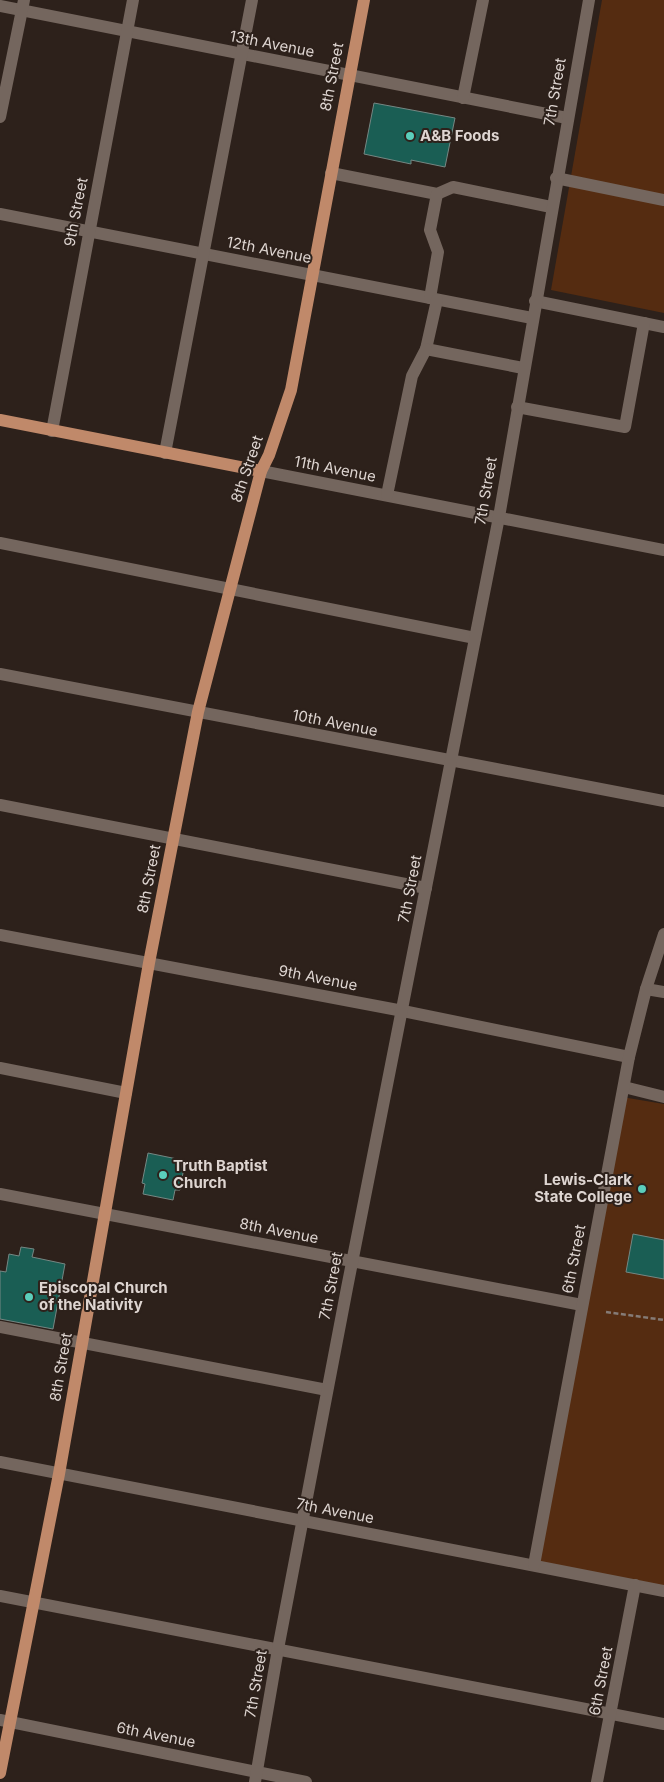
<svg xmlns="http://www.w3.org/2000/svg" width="664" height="1782" font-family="Inter,sans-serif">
<rect width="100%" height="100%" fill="#2d211b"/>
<g fill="#552c11">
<path d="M602 0H664V313L551 290Z"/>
<path d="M622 1097 664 1104V1590L534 1565Z"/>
</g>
<g fill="#1a5e54" stroke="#758783">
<path d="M374 103 455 118 445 167 411 160V164L364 154Z"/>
<path d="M148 1153 182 1160 181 1167H184L180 1190H175L173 1200 143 1194 145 1184 142 1183Z"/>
<path d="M633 1234 664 1240V1279L626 1272Z"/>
<path d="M21 1247 34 1249 32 1257 65 1264 53 1329 0 1319V1271L6 1272 9 1254 19 1256Z"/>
</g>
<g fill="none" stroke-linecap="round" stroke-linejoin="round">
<path stroke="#857b76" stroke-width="2.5" stroke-dasharray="5 2.5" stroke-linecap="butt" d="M606 1312 664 1320"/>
<g stroke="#74665e" stroke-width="12">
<path d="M0 6 567 118"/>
<path d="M463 98 483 0"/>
<path d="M0 117 24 0"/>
<path d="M331 173 437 194 453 187 551 207"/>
<path d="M556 178 664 200"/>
<path d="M0 214 532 318"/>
<path d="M430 298 438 252 430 230 437 194"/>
<path d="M437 300 426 349 523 368"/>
<path d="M535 301 664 327"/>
<path d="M517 407 625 427 644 323"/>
<path d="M52 431 133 0"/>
<path d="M165 453 252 0"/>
<path d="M261 471 664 550"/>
<path d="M387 495 412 376 426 349"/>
<path d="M0 543 475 638"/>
<path d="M0 674 664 801"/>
<path d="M0 805 426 888"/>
<path d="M0 935 403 1011 629 1057"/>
<path d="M646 989 664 992"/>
<path d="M0 1068 126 1093"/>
<path d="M624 1087 664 1097"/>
<path d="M0 1194 582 1305"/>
<path d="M0 1327 327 1390"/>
<path d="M0 1462 664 1591"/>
<path d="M534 1565 629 1057 646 989 664 934"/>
<path d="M0 1596 664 1724"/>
<path d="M0 1720 306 1782"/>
<path d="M255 1782 278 1649 347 1288 499 517 589 0"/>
<path d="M597 1782 635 1585"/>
</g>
<g stroke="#c0896a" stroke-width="12">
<path d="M0 420 261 471"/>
<path d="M0 1773 59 1474 149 963 198 712 261 471 269 455 291 390 364 0"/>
</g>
</g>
<g fill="#5bcebb" stroke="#2d211b" stroke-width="2">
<circle cx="410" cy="136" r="5"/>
<circle cx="163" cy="1175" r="5"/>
<circle cx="642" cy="1189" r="5"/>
<circle cx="29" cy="1297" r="5"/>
</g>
<g text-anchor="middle" stroke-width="4" stroke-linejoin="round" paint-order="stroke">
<g font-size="15" fill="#ded5d1" stroke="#2d211b">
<text transform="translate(272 44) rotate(11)" y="5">13th Avenue</text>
<text transform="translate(332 77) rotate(-79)" y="5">8th Street</text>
<text transform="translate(555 92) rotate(-80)" y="5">7th Street</text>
<text transform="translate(76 212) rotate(-79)" y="5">9th Street</text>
<text transform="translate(269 250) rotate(11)" y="5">12th Avenue</text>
<text transform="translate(247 469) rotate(-71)" y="5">8th Street</text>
<text transform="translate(335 469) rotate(11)" y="5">11th Avenue</text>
<text transform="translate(486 491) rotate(-80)" y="5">7th Street</text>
<text transform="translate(335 723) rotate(11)" y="5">10th Avenue</text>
<text transform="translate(149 879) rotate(-79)" y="5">8th Street</text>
<text transform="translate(410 889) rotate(-79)" y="5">7th Street</text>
<text transform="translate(318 978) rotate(11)" y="5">9th Avenue</text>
<text transform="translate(279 1231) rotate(11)" y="5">8th Avenue</text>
<text transform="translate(574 1259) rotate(-79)" y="5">6th Street</text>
<text transform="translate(331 1286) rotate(-79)" y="5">7th Street</text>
<text transform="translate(61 1367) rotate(-80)" y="5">8th Street</text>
<text transform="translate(335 1511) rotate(11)" y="5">7th Avenue</text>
<text transform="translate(601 1681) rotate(-79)" y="5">6th Street</text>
<text transform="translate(256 1684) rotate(-80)" y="5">7th Street</text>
<text transform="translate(156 1735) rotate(11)" y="5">6th Avenue</text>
</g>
<g font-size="15" font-weight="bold" fill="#ded5d1" stroke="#2d211b" text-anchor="start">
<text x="420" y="141">A&amp;B Foods</text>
<text x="173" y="1171">Truth Baptist<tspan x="173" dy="17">Church</tspan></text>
<text x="632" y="1185" text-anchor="end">Lewis-Clark<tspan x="632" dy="17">State College</tspan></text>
<text x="39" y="1293">Episcopal Church<tspan x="39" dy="17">of the Nativity</tspan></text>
</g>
</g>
</svg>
